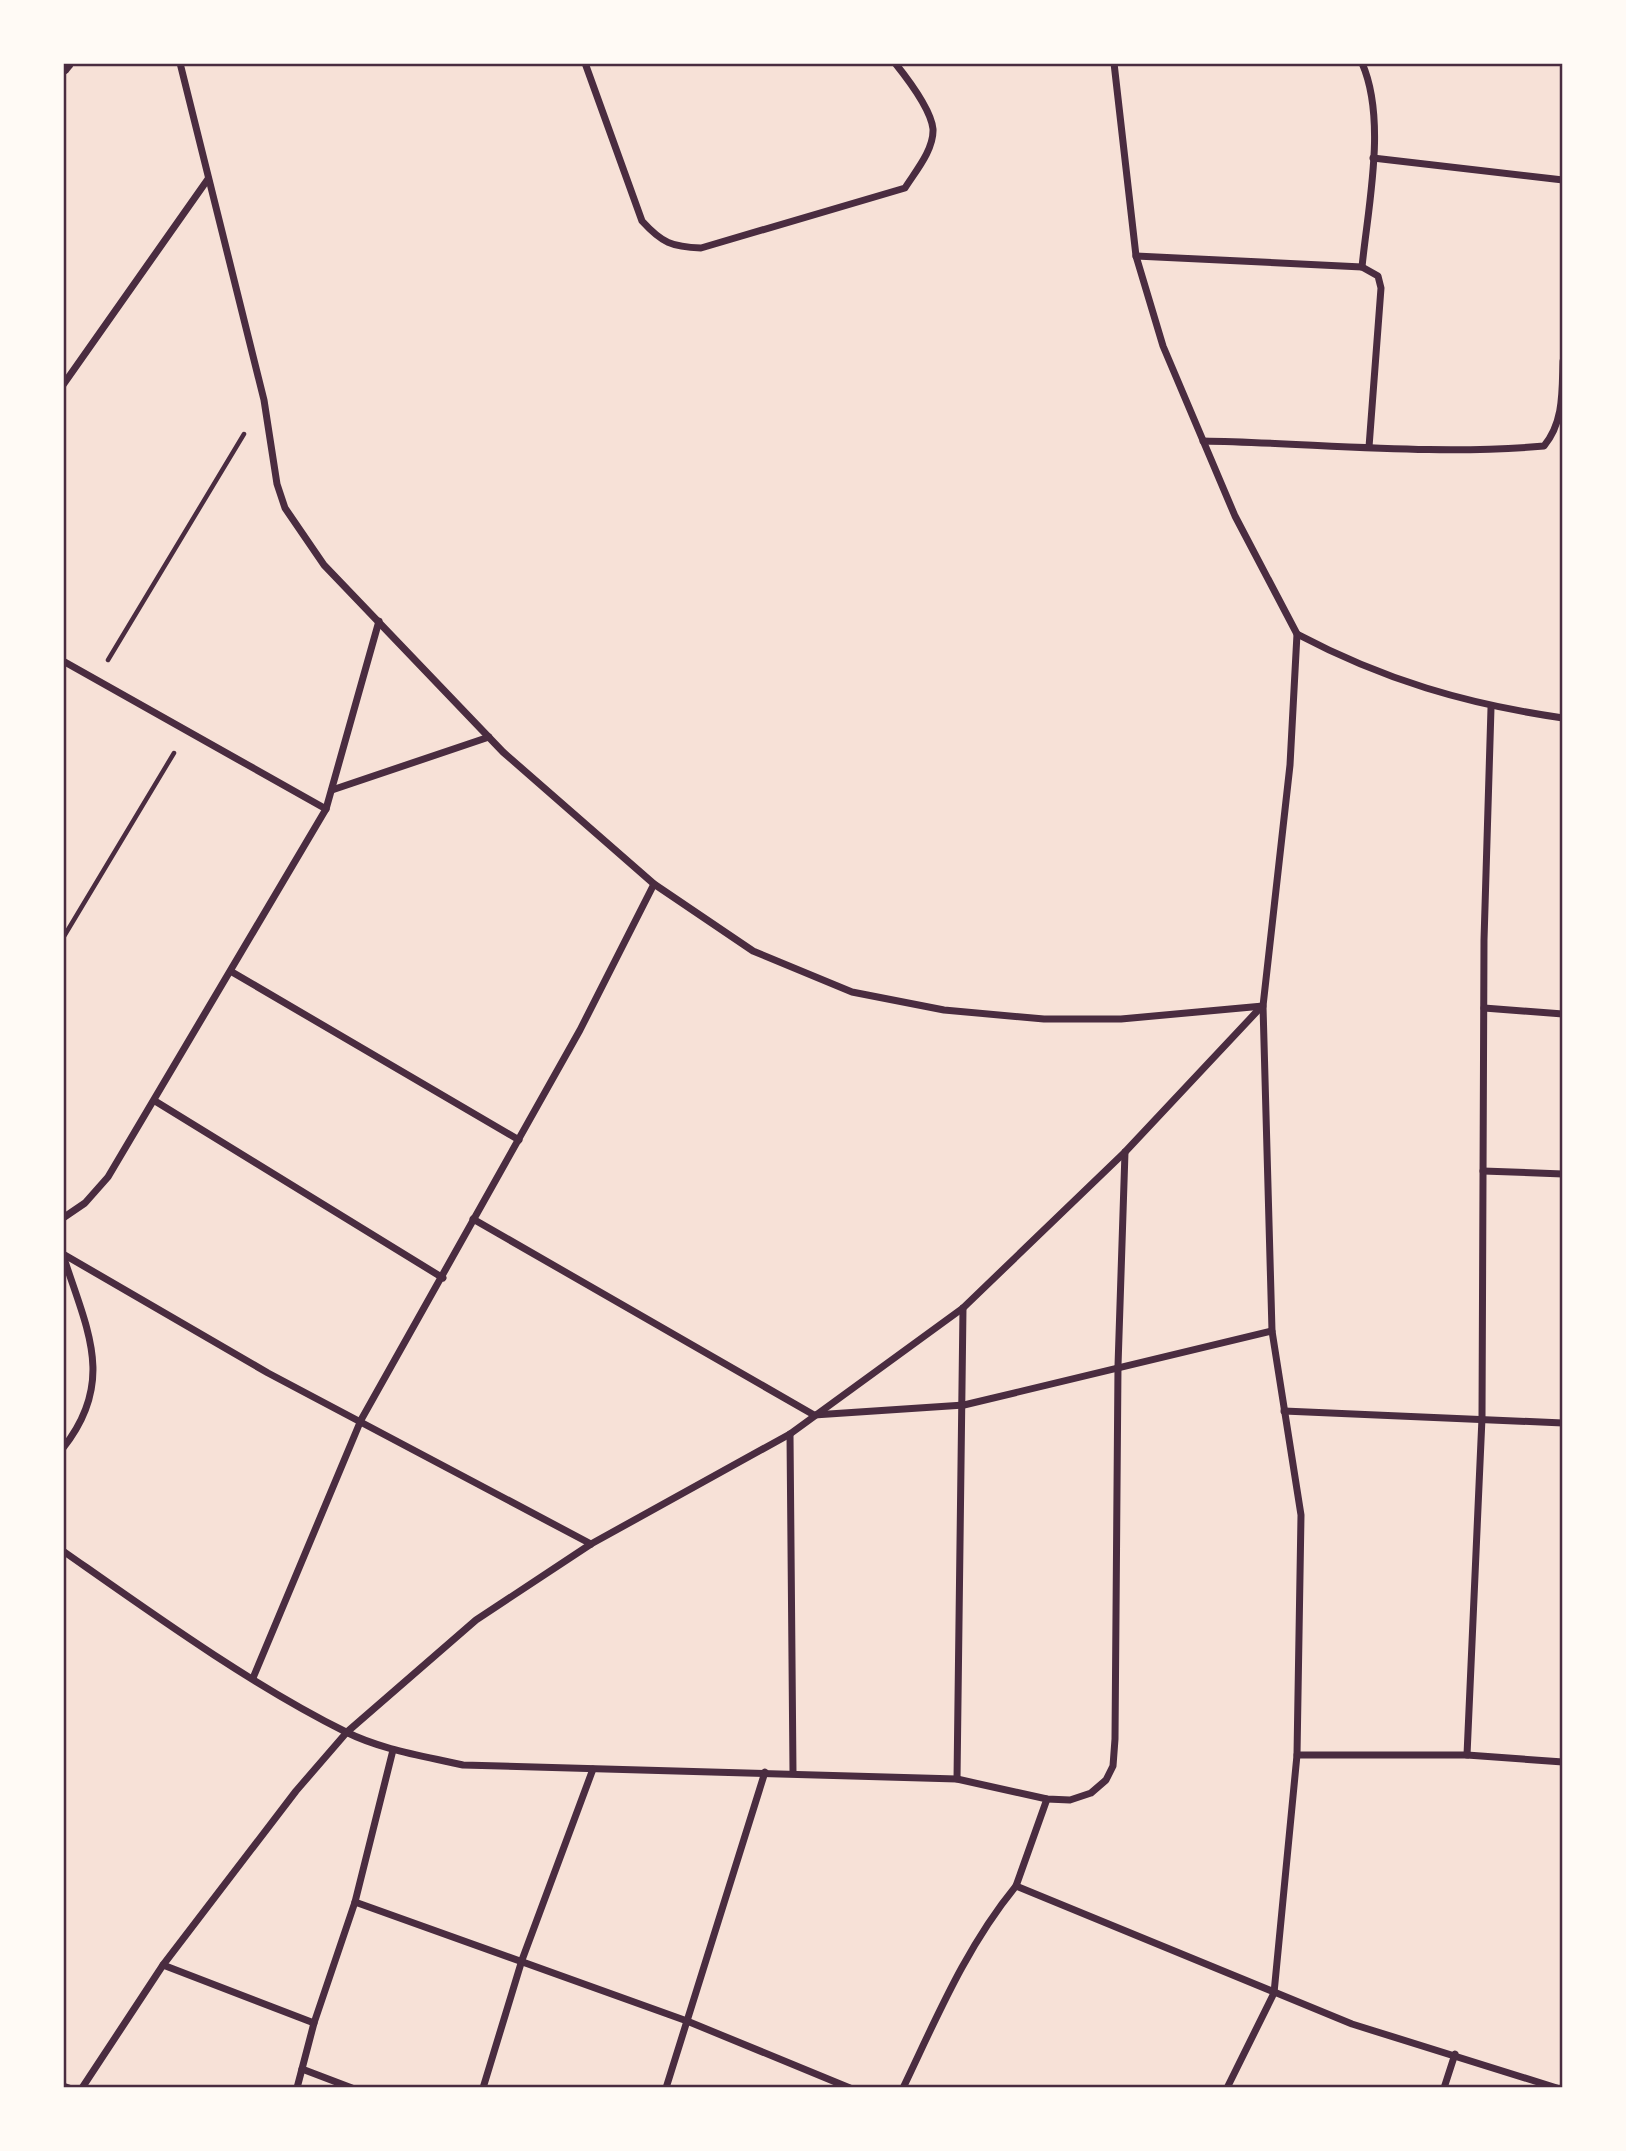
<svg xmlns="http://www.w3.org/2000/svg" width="1626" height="2151" font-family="'Work Sans',sans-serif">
<rect width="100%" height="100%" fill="#f7e1d7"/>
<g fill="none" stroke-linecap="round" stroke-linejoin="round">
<g stroke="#4a2c40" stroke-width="4.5">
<path d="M108 660 244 434"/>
<path d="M63 938 174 753"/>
</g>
<g stroke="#4a2c40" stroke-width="7">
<path d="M180 63 264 400 277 484 285 508 324 565 503 752 654 884 753 951 852 992 944 1010 1044 1019H1121L1263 1006"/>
<path d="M585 63 642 221C662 243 672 247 701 248L905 188C915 172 934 150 933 129 931 110 907 78 895 63"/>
<path d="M1114 63 1136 256 1163 346 1235 516 1297 634 1290 765 1263 1006 1272 1331 1301 1515 1297 1755 1274 1993 1227 2088"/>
<path d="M1373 158 1563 180"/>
<path d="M1136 256 1362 267 1378 276 1381 288 1369 447"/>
<path d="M1362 267C1368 206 1387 120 1362 63"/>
<path d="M63 385 208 179"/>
<path d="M1203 441C1316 443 1431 456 1544 446 1564 422 1562 391 1563 361"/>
<path d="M1297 634C1384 680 1466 704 1563 718"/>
<path d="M63 661 326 809"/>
<path d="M332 790 489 737"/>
<path d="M232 972 519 1140"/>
<path d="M1484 1008 1563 1014"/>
<path d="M155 1101 443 1278"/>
<path d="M1483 1171 1563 1174"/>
<path d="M63 1218 85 1203 108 1177 326 809 379 621"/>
<path d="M473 1219 814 1415 964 1405 1272 1331"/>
<path d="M63 1254 268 1373 591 1544"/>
<path d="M63 1255C86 1328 117 1380 63 1448"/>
<path d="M1284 1411 1563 1423"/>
<path d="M790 1434 793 1772"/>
<path d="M63 1551C150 1612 251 1685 346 1732 382 1750 424 1756 463 1765L957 1779 1047 1799 1070 1800 1091 1793 1106 1780 1113 1766 1115 1739 1118 1366 1125 1152"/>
<path d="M253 1678 361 1420 580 1030 654 884"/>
<path d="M1297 1755H1467L1563 1762"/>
<path d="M1467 1755 1482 1418 1484 940 1491 708"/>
<path d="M957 1779 963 1308"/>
<path d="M1016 1886 1047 1799"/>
<path d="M355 1902 687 2021 850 2088"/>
<path d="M163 1965 314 2023"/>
<path d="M302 2069 352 2088"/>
<path d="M63 2086 69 2088"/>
<path d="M82 2088 163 1965 296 1791 347 1732 476 1620 591 1544 790 1434 963 1308 1125 1152 1262 1006"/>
<path d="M297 2088 314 2023 355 1902 393 1750"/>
<path d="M483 2088 522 1960 593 1769"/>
<path d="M666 2088 765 1772"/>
<path d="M903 2088C937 2017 966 1947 1016 1886L1352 2024 1557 2088"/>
<path d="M1444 2088 1455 2054"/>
</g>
<path stroke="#4a2c40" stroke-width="14" d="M63 68 67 63"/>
</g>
<rect width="1626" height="2151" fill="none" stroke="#fffaf5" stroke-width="130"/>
<rect x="65" y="65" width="1496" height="2021" fill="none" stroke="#4a2c40" stroke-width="2.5"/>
</svg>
